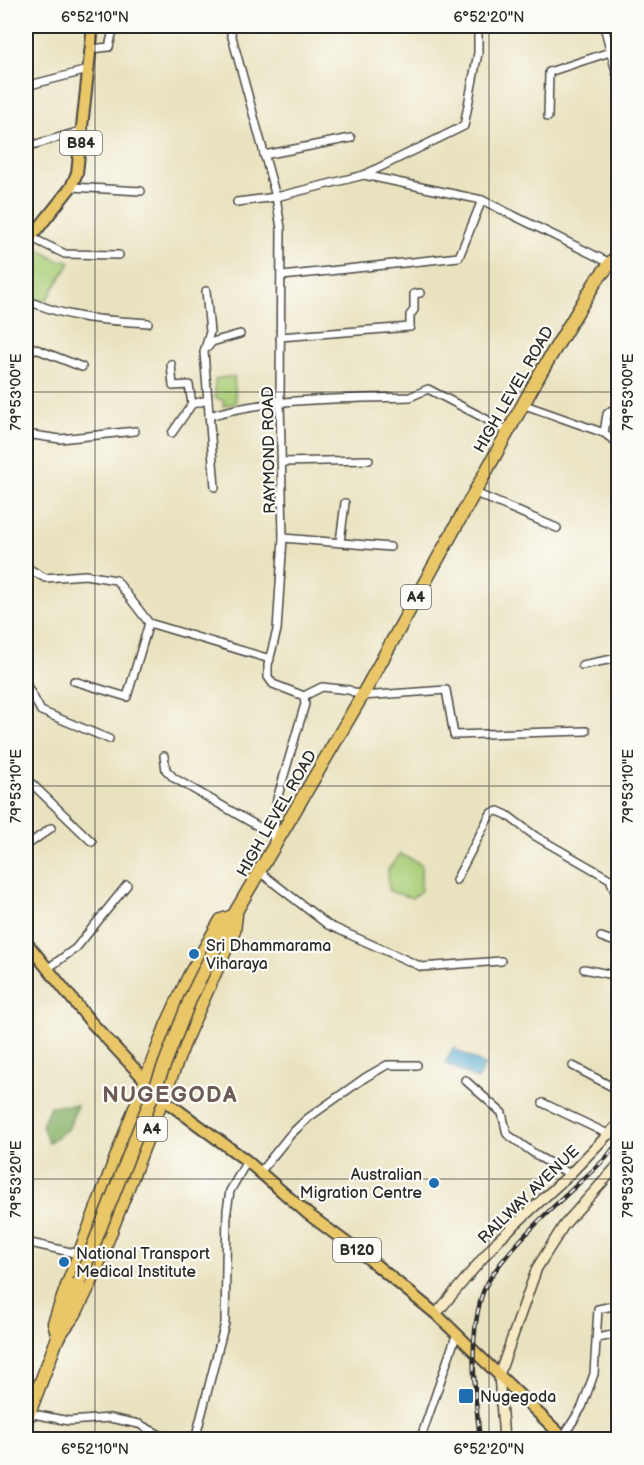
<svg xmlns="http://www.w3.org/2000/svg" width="644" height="1465" font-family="'Balsamiq Sans',sans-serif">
<rect width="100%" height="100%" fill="#fdfcf7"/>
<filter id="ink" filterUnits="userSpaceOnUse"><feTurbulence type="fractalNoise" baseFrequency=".0167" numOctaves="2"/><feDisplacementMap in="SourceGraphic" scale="12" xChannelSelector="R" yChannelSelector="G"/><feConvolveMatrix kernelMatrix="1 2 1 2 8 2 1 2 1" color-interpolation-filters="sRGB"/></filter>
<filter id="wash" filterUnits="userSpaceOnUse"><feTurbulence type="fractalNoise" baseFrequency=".008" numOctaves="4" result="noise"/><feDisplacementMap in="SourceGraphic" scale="24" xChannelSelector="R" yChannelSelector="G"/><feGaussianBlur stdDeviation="1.35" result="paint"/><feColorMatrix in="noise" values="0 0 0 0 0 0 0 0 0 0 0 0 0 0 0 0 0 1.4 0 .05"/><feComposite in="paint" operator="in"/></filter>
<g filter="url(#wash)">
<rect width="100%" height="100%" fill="#e9e2bf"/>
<g fill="#abcf79" stroke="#6b7d52" stroke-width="1.5">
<path d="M38 249 59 261 67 260 70 263 45 302 26 293V270Z"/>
<path d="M234 376 236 403 223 406 224 401 215 398V379Z"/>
<path d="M400 854 421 864V891L412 898 389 891 388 870Z"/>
</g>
<path fill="#88b269" stroke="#5a6e4a" stroke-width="1.5" d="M77 1105 69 1128 48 1143 42 1125 50 1106Z"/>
<path fill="#4ea5ca" stroke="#3c687a" stroke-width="1.5" d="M453 1048 485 1065 478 1080 445 1063Z"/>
</g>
<g filter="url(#ink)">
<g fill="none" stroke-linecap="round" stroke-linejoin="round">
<g stroke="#484641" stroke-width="10">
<g id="street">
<path d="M229 26 276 197 281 228 280 401 283 538 277 630 268 665V677L273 684 304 696 305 704 277 799 273 843"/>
<path d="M478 26V53L464 126 364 175 482 200 610 263"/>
<path d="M604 26 618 79"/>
<path d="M91 49 109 47 114 26"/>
<path d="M26 86 88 70"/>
<path d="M548 117 549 72 610 52"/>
<path d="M26 147 84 130"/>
<path d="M264 155 351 138"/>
<path d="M71 187 141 191"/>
<path d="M237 202 276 197 364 175"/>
<path d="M30 237 65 254 119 255"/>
<path d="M282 276 459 257 482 200"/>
<path d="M206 291 210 332 204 352 215 487"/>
<path d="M26 300C70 319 100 320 148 323"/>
<path d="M280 337 410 327V315L414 310V294L420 293"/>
<path d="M26 345 82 367"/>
<path d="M208 347 212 342 240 334"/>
<path d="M171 364 173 386 189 385 192 404"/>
<path d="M522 404 604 433 616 442 618 448"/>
<path d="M209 416C274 397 342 399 410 397L428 389 507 430"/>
<path d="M172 433 192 404 208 400"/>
<path d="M604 433 607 414 612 410H618"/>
<path d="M26 434 60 439 135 431"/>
<path d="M282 462 369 460"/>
<path d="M473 492 557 528"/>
<path d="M283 538 390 547"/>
<path d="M340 542 345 503"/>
<path d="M26 567 45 578 85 575 116 580 149 623 270 659"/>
<path d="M582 665 618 658"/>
<path d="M74 681 127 697 149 623"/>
<path d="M26 684 41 711 109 739"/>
<path d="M304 696 322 687 349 690 362 696 446 690 454 735 586 731"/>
<path d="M164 756 166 770 174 778 273 835"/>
<path d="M26 778 92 842"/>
<path d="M26 846 51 828"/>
<path d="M261 873 328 925 422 967 501 961"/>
<path d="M456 880 491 813 498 811 507 815 535 836 610 879 618 900"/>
<path d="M601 937 618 943"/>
<path d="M47 969 76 948 127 885"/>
<path d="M584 969 618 976"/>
<path d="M573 1066 618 1090"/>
<path d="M465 1080 502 1113 507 1134 539 1157 570 1174"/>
<path d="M543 1103 610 1135"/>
<path d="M261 1171 290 1135 308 1118 366 1077 387 1065H417"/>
<path d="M26 1242 79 1254"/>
<path d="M597 1338 618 1334"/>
<path d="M28 1413 69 1421 110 1418 139 1424 170 1440"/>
<path d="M563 1437 582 1407 594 1374 598 1309 618 1305"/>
<path d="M195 1440 225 1323 227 1210 230 1191 247 1161"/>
<path d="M420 1440 457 1333"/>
</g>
</g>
<g stroke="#484641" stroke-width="12">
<g id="secondary">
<path d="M436 1314 498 1240 570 1174 618 1124"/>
<path d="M504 1440 499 1375 537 1268 564 1225 618 1165"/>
</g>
</g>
<g stroke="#484641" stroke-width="14">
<g id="primary">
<path d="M26 244 71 187 77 173 93 26"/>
<path d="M26 942 90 1021 163 1099 247 1161 308 1214 370 1260 436 1314 566 1440"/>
</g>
</g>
<g stroke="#484641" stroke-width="15">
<g id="highway">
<path d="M236 915 234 931 188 1033 92 1280 75 1314 58 1337 54 1323 67 1286 167 1024 189 976 221 920Z"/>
<path d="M218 942 362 696 541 372 596 281 618 254"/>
<path d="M26 1421 79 1282"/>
</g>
</g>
<use href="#street" stroke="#fff" stroke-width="7"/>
<use href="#secondary" stroke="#f6e9c3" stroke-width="9"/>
<use href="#primary" stroke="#e9c769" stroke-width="10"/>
<use href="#highway" stroke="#e9c769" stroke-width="12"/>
<g stroke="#2b2b2b" stroke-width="4.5">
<path id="rail" d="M480 1440C475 1392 468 1345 481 1298 492 1257 574 1189 606 1158L618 1142"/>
</g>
<use href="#rail" stroke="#fdfcf7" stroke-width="2" stroke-dasharray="7" stroke-linecap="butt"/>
<g stroke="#484641" stroke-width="15" stroke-linecap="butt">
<path id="highway-bridge" d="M79 1282 191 997 218 942"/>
</g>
<use href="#highway-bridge" stroke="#e9c769" stroke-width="12"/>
</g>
</g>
<path fill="none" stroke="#2b2b2b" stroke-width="1.5" stroke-opacity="0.45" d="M95 26V1440M489 26V1440M26 392H618M26 786H618M26 1179H618"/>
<g fill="#1f6fb2" stroke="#fdfcf7" stroke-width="2">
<circle cx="194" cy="954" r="6"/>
<circle cx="434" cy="1183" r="6"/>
<circle cx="64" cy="1262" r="6"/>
<rect x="458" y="1388" width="16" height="16" rx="3"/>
</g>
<g text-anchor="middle" stroke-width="4.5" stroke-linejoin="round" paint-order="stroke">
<g fill="#fdfcf7" stroke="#6a6a68" stroke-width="1.5">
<rect x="60" y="131" width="42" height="24" rx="4.5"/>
<rect x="401" y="585" width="30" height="24" rx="4.5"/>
<rect x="137" y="1117" width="30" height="24" rx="4.5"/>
<rect x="333" y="1238" width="48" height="24" rx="4.5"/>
</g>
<g font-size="15" font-weight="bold" fill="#2b2b2b">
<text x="81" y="148">B84</text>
<text x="416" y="602">A4</text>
<text x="152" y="1134">A4</text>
<text x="357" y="1255">B120</text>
</g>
<g font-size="16" fill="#2b2b2b" stroke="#fdfcf7">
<text transform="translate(513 389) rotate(-60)" y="6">HIGH LEVEL ROAD</text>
<text transform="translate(268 450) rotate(-91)" y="6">RAYMOND ROAD</text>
<text transform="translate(276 813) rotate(-60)" y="6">HIGH LEVEL ROAD</text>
<text transform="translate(528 1194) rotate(-44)" y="6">RAILWAY AVENUE</text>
</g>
<g font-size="16" fill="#2b2b2b" stroke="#fdfcf7" text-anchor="start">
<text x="206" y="951">Sri Dhammarama<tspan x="206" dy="18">Viharaya</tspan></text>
<text x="422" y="1180" text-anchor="end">Australian<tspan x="422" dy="18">Migration Centre</tspan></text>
<text x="76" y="1259">National Transport<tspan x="76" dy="18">Medical Institute</tspan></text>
<text x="480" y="1402">Nugegoda</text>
</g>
<g font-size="22" font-weight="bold" letter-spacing="1.5" fill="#6c5c55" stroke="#fdfcf7">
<text x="170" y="1102">NUGEGODA</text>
</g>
</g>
<rect width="644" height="1465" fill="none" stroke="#fdfcf7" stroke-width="66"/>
<rect x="33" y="33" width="578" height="1399" fill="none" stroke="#2b2b2b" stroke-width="2"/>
<g font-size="15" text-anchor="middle" fill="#2b2b2b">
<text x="95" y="22">6°52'10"N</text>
<text x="489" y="22">6°52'20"N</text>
<text transform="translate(16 392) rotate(-90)" y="5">79°53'00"E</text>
<text transform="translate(628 392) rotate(-90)" y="5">79°53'00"E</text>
<text transform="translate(628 786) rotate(-90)" y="5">79°53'10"E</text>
<text transform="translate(16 786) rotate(-90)" y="5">79°53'10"E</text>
<text transform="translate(628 1179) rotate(-90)" y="5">79°53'20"E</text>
<text transform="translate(16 1179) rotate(-90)" y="5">79°53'20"E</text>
<text x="95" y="1454">6°52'10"N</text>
<text x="489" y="1454">6°52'20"N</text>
</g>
</svg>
